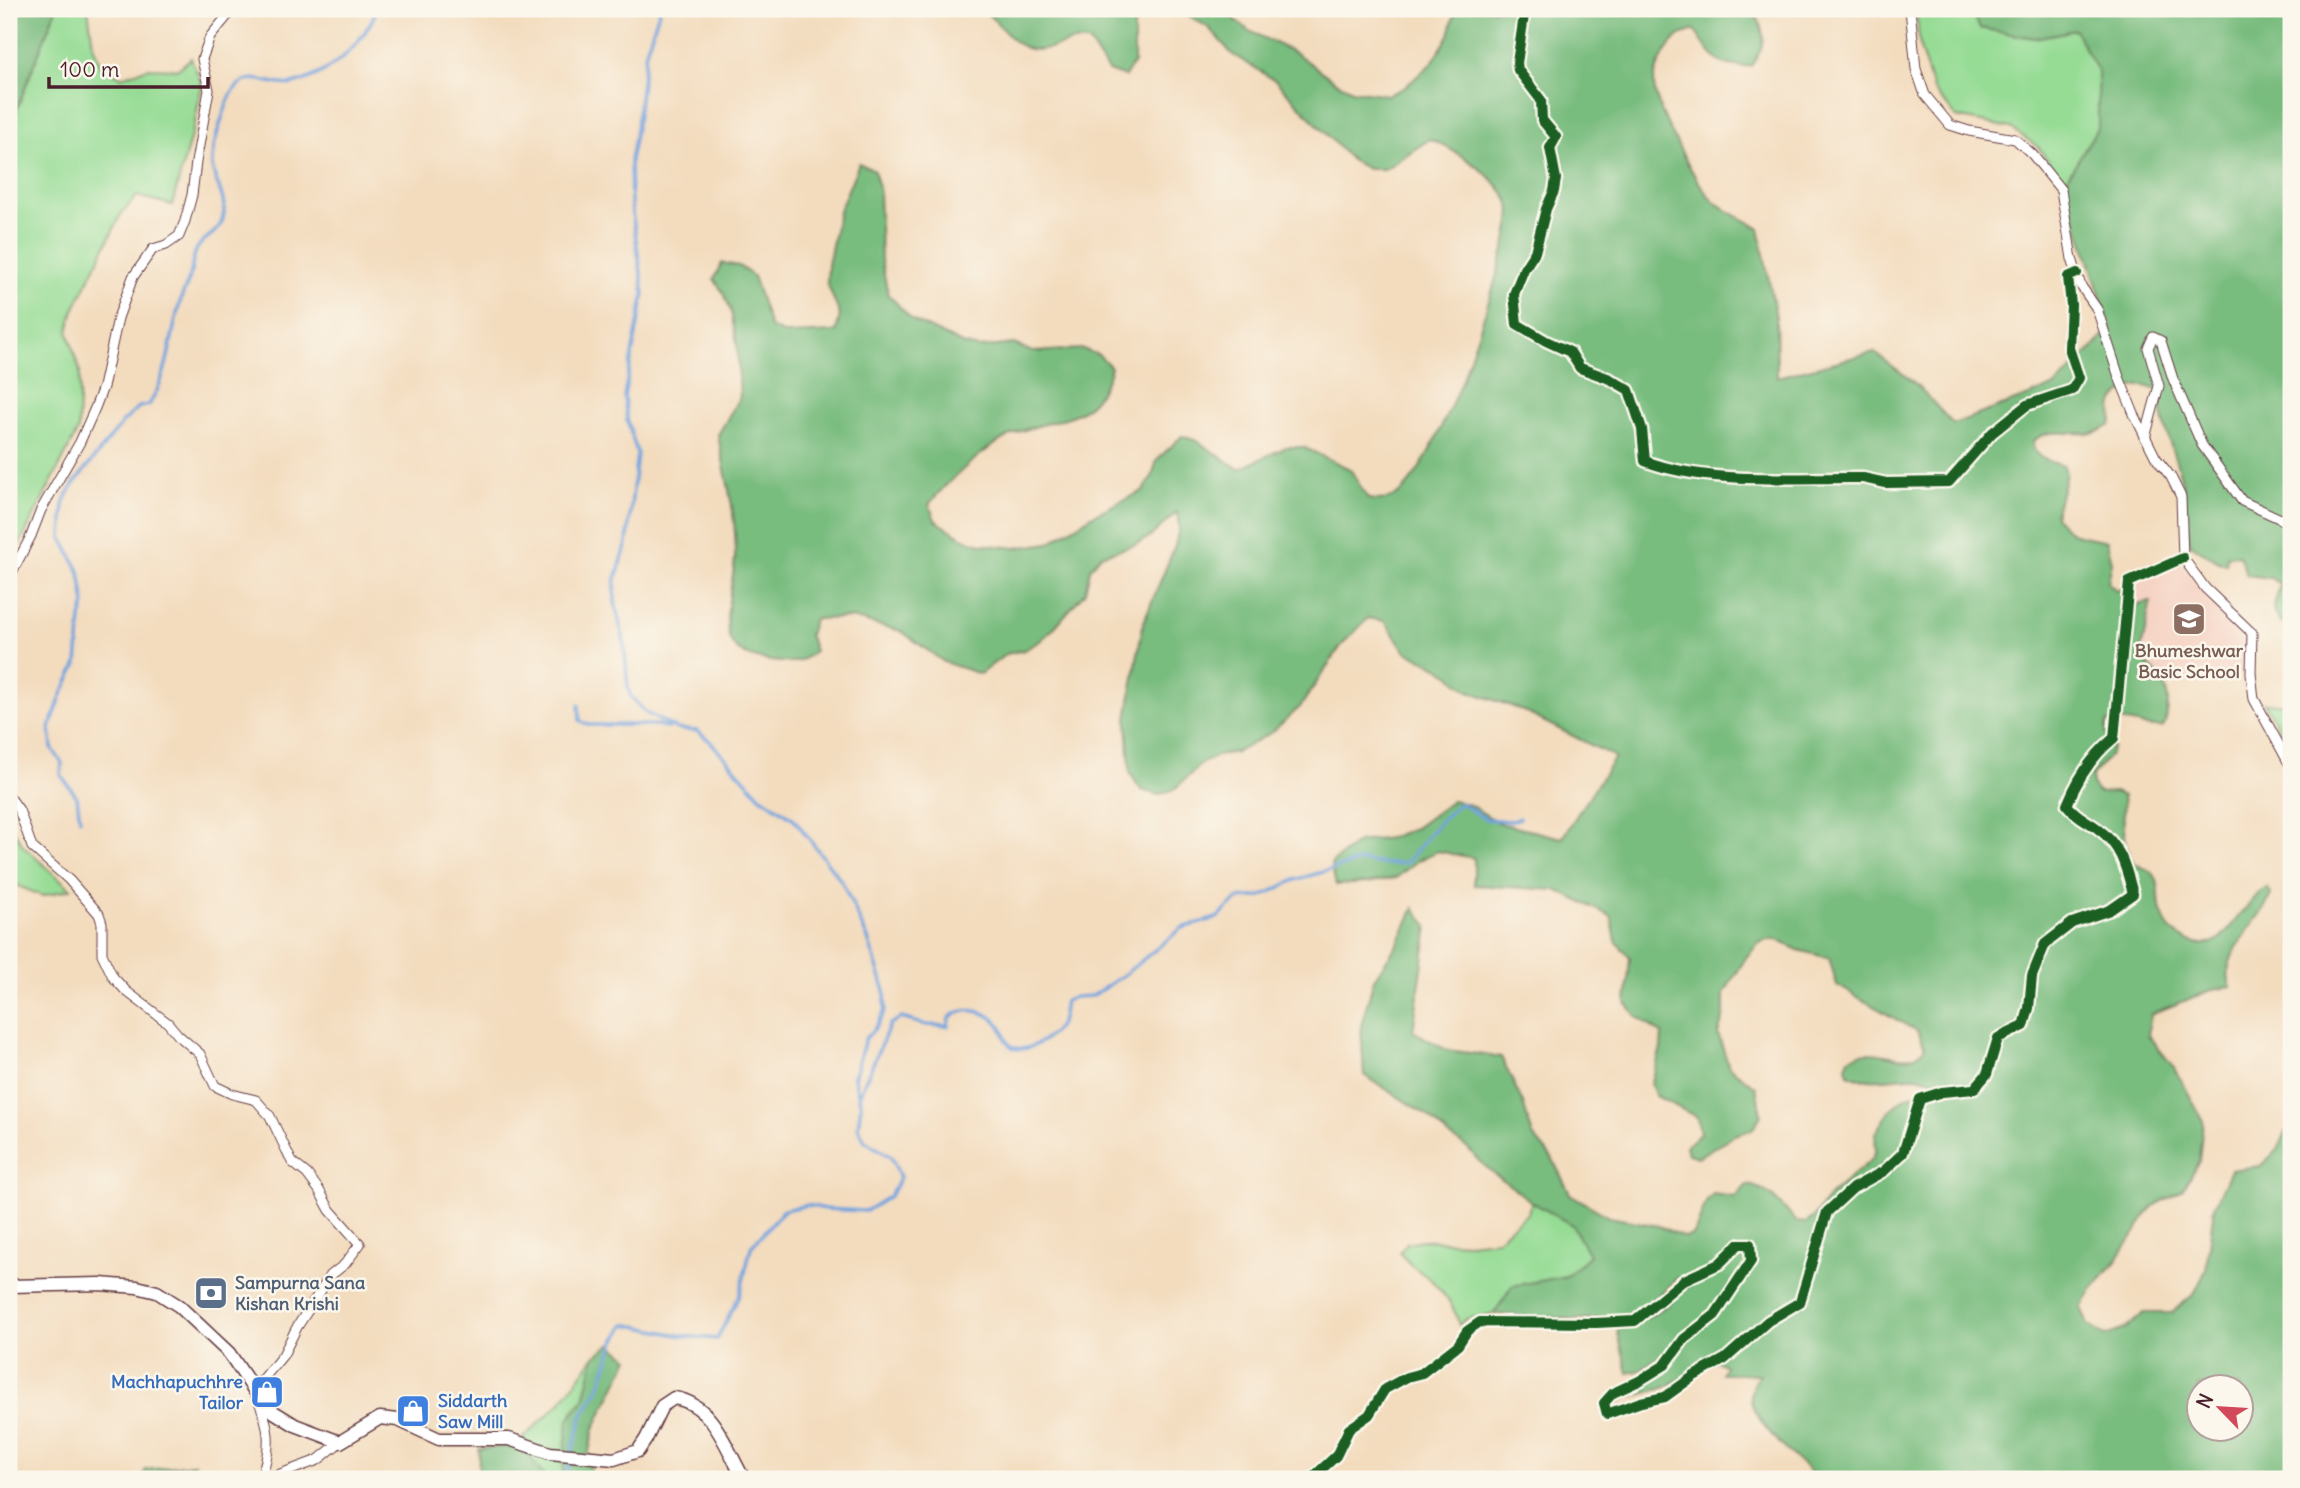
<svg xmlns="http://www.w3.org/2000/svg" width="2300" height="1488" font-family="Delius,sans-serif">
<rect width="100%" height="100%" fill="#fbf7ec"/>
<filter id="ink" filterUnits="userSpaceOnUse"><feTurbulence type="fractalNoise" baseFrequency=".0143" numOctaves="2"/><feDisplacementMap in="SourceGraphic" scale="14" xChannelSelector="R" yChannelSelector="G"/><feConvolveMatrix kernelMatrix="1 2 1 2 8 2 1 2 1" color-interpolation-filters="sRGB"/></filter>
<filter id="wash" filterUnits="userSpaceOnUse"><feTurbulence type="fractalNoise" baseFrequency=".00686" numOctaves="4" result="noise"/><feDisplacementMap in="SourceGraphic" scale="28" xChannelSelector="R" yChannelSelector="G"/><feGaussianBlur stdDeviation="1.57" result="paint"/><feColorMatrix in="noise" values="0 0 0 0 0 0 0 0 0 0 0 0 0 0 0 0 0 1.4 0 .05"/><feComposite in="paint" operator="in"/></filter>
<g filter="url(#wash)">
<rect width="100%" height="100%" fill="#f3dcbe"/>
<path fill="#f5d2c2" d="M2179 563 2221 607 2243 635 2245 677 2185 682 2179 674 2163 683 2139 656 2145 639 2144 630 2151 603 2132 606 2130 585Z"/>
<g fill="#96dc95" stroke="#707e60" stroke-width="2">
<path d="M56 9H88L93 45 101 66 121 77 148 68 178 69 191 58 202 84 195 121 172 205 137 196 121 214 73 312 68 332 80 372 78 430 9 565V129Z"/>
<path d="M1916 9H1969L1980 28 2034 38 2076 30 2098 71V127L2064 183 2038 147 2011 128 1956 117 1933 89 1920 48Z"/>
<path d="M2264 703H2291V749Z"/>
<path d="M9 823 24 847 71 889 42 896 9 882Z"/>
<path d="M1532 1202 1572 1225 1590 1255 1567 1276 1512 1286 1494 1314 1466 1319 1460 1325C1455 1308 1446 1295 1433 1282 1422 1271 1408 1266 1400 1252L1407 1243 1422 1240 1468 1243 1496 1240 1527 1214Z"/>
<path d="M595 1356 584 1399 572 1413 562 1476 565 1479H546L519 1442 561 1402Z"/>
</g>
<g fill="#78bc7e" stroke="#616e54" stroke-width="2" fill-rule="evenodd">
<path d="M9 9H56L9 129Z"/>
<path d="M980 9H1155L1143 12 1134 26V62L1125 77 1108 71 1089 42C1082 42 1074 41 1068 43 1049 48 1033 56 1016 42 1002 32 996 17 980 9Z"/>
<path d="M1178 9H1222L1249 31 1296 53 1336 82 1352 90 1387 95 1404 88 1432 63 1449 35 1456 9H1752C1767 31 1766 46 1751 66 1715 69 1713 56 1694 30 1690 32 1683 33 1679 36 1668 44 1654 69 1654 83 1653 104 1694 178 1708 195 1721 210 1742 218 1759 228L1776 317 1777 377 1874 352 1916 384 1953 424 2056 386 2111 329 2064 183 2098 127V71L2075 30 2034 38 1980 28 1969 9H2291V624L2280 622 2273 610 2280 584 2270 578 2247 575 2239 555 2227 556 2226 564 2219 562 2190 544C2188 522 2186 499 2181 478 2174 450 2159 422 2161 392 2156 390 2150 387 2145 386 2134 384 2116 393 2113 404 2111 411 2114 417 2111 425 2104 429 2097 433 2089 433 2070 435 2049 427 2033 441 2032 459 2049 461 2064 466L2066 474 2055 516C2071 539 2083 535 2107 541L2112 562 2108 583 2117 591 2130 585 2132 606 2151 602C2146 621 2145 638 2139 656 2146 664 2158 673 2163 682 2170 696 2169 714 2163 727 2143 730 2124 716 2107 723L2106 732 2113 747 2110 755 2092 776 2093 786 2098 793 2115 792 2123 796C2125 816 2120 849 2135 863 2141 869 2152 868 2156 878 2161 889 2157 903 2162 914 2167 928 2173 934 2187 940 2215 952 2222 937 2238 917 2245 909 2252 901 2259 893L2267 888 2272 895C2259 922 2217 956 2231 987L2212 990 2151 1014 2148 1035 2176 1070 2203 1121 2199 1161 2183 1190 2152 1207 2114 1264 2093 1288 2081 1308 2088 1325 2105 1336 2125 1329 2144 1313H2171L2194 1294 2206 1270 2214 1207 2231 1170 2260 1166 2278 1150 2291 1121V1479H1819C1799 1462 1756 1426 1751 1400 1749 1390 1754 1382 1759 1374H1721L1725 1366 1716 1360 1678 1381 1661 1389 1625 1398 1617 1405H1611L1609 1403 1617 1394 1653 1378 1668 1356 1664 1353 1639 1371 1628 1373 1617 1330C1645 1322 1670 1306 1688 1284L1678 1278C1664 1289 1648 1309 1631 1314 1599 1324 1529 1316 1494 1314L1512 1286 1567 1276 1589 1255 1572 1225 1532 1202 1496 1175 1479 1161 1468 1148 1448 1135 1428 1116 1364 1075 1361 1026 1374 979 1398 943 1414 908 1428 926 1413 1031 1447 1050 1501 1057 1523 1103 1533 1136 1552 1158 1570 1194 1609 1217 1659 1226 1685 1238 1694 1234 1707 1200 1713 1194 1735 1197 1747 1185C1772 1189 1781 1206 1797 1222L1806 1223 1814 1217 1829 1196 1872 1159 1876 1151 1875 1133 1890 1110 1904 1098 1929 1088 1932 1080C1905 1071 1875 1087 1848 1074L1846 1066 1849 1058C1854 1056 1860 1053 1865 1053 1885 1051 1913 1068 1925 1047L1918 1032 1837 985 1829 958 1798 950 1775 939 1767 940 1759 943 1747 956 1724 993V1015L1718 1034 1729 1067 1756 1087 1761 1115 1752 1130 1734 1135 1698 1157 1688 1154 1686 1146 1700 1133 1697 1117 1656 1096 1651 1085 1661 1048 1662 1034 1637 1017 1626 1003 1630 958 1616 941 1611 916 1556 890 1474 885V858L1437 851 1417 861 1396 878 1367 883 1336 885 1331 864 1358 842 1389 838 1415 828 1453 800 1470 805 1499 823 1562 838 1615 757 1519 709 1469 691 1442 669 1405 651 1385 621 1368 618 1341 646 1300 707 1272 732 1237 752 1219 755 1202 763 1175 789 1158 795 1141 790 1130 773 1127 719 1143 623 1175 546 1179 528 1177 512 1150 537 1134 545 1101 555 1090 569 1085 592 1053 629 1040 641 1024 650 1006 654 980 674 944 662 901 631 851 618 814 619 809 635 815 651C811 654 806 658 801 660 786 666 741 659 732 643 720 623 734 582 735 558 738 518 725 475 718 435L740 397 737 344 731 311 724 294 714 279 722 263 739 266 753 276 770 327 785 334 836 332 840 315 827 283 828 265 839 211 859 163 874 170 879 188 881 260 888 294 912 320 962 344 979 348 1014 344 1032 352 1083 349 1099 355 1111 367C1094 426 1057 415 1011 435 985 447 947 482 929 504L935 520 965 539 981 544 1016 548 1049 543 1095 514 1143 491 1152 477 1157 460 1182 436 1197 441 1239 469 1286 447H1303L1350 469 1368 499C1381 501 1391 501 1402 491 1424 470 1451 408 1462 379 1472 353 1517 225 1510 206 1500 177 1457 151 1430 139L1385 169H1368L1351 160 1276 81 1232 54 1209 28ZM2198 1386H2240V1428H2198Z"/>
<path d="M611 1344 629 1358 594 1429 588 1456 593 1479H565L562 1476 568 1421 584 1399 595 1356Z"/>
<path d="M519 1442 546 1479H478L479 1449 503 1447Z"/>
<path d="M194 1464 191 1479H142L146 1470Z"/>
</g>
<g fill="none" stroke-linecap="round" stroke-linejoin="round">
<g stroke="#73a3dd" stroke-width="3.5">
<path d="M579 705 580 721 589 725H658L669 728"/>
<path d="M80 819 77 797 61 775 62 763 52 748 50 728 61 696 77 664 81 618 85 604 80 573 62 538 64 502 73 485 123 422 139 407 149 405C170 373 170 335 181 299 183 292 187 286 189 279 192 271 192 262 195 253 200 237 219 236 223 218 228 199 215 184 212 166 210 151 224 110 231 95 248 64 270 89 293 84 331 74 363 45 377 9"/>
<path d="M858 1098 890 1024 901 1018 926 1025 948 1026 949 1018C964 1005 990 1010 1001 1027 1005 1033 1004 1041 1011 1046 1026 1056 1054 1036 1061 1022 1064 1016 1063 1008 1065 1001L1075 997 1092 996 1125 974 1182 928 1217 918 1238 899 1262 896 1295 880 1361 861 1384 864 1406 863 1441 820 1460 803 1486 819 1510 821 1520 818"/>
<path d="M566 1479 569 1462 583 1414 598 1390 615 1341 625 1324 683 1336 717 1339 740 1294 751 1247 784 1210 808 1205 825 1209 866 1211 890 1196 900 1177 891 1157 865 1141 858 1127 861 1105 854 1077 865 1039 875 1028 885 1011V991L868 939 842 882 794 819 760 796 710 741 697 731 677 729 646 713 631 697 628 688 624 642 615 602V582L627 543 637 453 627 420 624 396 644 294 631 205 630 160 636 129 646 51 660 9"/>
</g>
</g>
</g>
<g filter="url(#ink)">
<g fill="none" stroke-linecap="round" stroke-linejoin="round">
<g stroke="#633b41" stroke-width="11">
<g id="minor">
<path d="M1525 9 1517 63 1518 70 1541 100 1542 120 1556 137 1550 148 1556 179 1554 191 1546 209 1535 252 1524 269 1514 294 1517 324 1546 341 1570 352 1580 368 1610 379 1629 390 1642 429 1645 461C1708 485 1795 477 1863 478L1886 483 1949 482 1992 433 2027 405 2072 390 2079 378 2069 348 2071 305 2068 277 2077 273"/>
<path d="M1910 9 1916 69 1925 95 1950 125 1969 131 2015 139 2032 154 2061 190 2072 259 2081 286 2097 309 2119 377 2134 414 2156 458 2171 477 2181 497 2183 558 2205 588 2252 633 2251 673 2254 699 2291 767"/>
<path d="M2145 438 2159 386 2148 348 2153 337 2161 341 2173 379 2202 445 2242 501 2287 522 2291 526"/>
<path d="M9 578 31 536 41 510 80 442 95 408 103 387 118 318 133 277 153 249 166 245 179 236 185 221 192 195 196 162 209 90 202 59 210 37 233 9"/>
<path d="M9 796 19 810 32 847 69 880 99 914 102 923V954L113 977 126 991 168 1023 178 1035 200 1054 215 1086 232 1094 256 1100 270 1116 292 1162 307 1174 319 1190 330 1210 360 1244 345 1264 331 1275 297 1327 283 1355 254 1390C269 1422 274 1445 260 1479"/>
<path d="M267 1479 318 1460 340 1442"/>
<path d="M1311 1479 1336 1456 1349 1429 1369 1415 1385 1389 1407 1377 1422 1373 1458 1345 1467 1331 1480 1322 1596 1323 1635 1321 1684 1280 1719 1264 1739 1244H1750L1751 1261 1715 1315 1684 1339 1665 1365 1639 1381 1613 1393 1604 1403 1607 1414 1641 1402 1665 1397 1694 1376 1725 1359 1768 1321 1800 1302 1827 1212 1853 1188 1884 1171 1903 1153 1920 1099 1942 1092 1974 1089 1987 1074 1998 1038 2024 1026 2029 1008 2032 976 2045 944 2072 923 2110 910 2133 894C2126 867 2121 845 2097 828 2084 819 2077 817 2067 805 2077 780 2093 755 2114 738L2129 582 2183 558"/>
</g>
</g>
<g stroke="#633b41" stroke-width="15">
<path id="secondary" d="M9 1286 100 1284 137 1287 157 1292 179 1306 229 1353 254 1390 274 1412 295 1425 340 1442 380 1418 398 1420 439 1439H509L550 1453 614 1459 638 1451 646 1439 662 1406 674 1398C714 1404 726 1449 744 1479"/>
</g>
<use href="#minor" stroke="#fff" stroke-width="9"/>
<use href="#secondary" stroke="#fff" stroke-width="12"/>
<g stroke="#fbf7ec" stroke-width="15">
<g id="cycleway">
<path d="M1525 9 1517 63 1518 70 1541 100 1542 120 1556 137 1550 148 1556 179 1554 191 1546 209 1535 252 1524 269 1514 294 1517 324 1546 341 1570 352 1580 368 1610 379 1629 390 1642 429 1645 461C1708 485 1795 477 1863 478L1886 483 1949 482 1992 433 2027 405 2072 390 2079 378 2069 348 2071 305 2068 277 2077 273"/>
<path d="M1311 1479 1336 1456 1349 1429 1369 1415 1385 1389 1407 1377 1422 1373 1458 1345 1467 1331 1480 1322 1596 1323 1635 1321 1684 1280 1719 1264 1739 1244H1750L1751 1261 1715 1315 1684 1339 1665 1365 1639 1381 1613 1393 1604 1403 1607 1414 1641 1402 1665 1397 1694 1376 1725 1359 1768 1321 1800 1302 1827 1212 1853 1188 1884 1171 1903 1153 1920 1099 1942 1092 1974 1089 1987 1074 1998 1038 2024 1026 2029 1008 2032 976 2045 944 2072 923 2110 910 2133 894C2126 867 2121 845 2097 828 2084 819 2077 817 2067 805 2077 780 2093 755 2114 738L2129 582 2183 558"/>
</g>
</g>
<use href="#cycleway" stroke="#1b5e20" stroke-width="10"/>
</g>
</g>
<defs>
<g id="school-square" transform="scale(1.75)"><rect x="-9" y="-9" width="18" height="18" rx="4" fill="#8d6e63" stroke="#fbf7ec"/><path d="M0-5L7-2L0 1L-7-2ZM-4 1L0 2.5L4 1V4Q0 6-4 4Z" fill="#fff"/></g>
<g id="bank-square" transform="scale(1.75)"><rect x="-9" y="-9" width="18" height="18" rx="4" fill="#5c6f8a" stroke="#fbf7ec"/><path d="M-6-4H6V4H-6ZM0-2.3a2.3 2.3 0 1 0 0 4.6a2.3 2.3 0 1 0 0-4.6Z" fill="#fff"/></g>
<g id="shop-square" transform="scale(1.75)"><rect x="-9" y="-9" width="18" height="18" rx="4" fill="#3f7fe0" stroke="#fbf7ec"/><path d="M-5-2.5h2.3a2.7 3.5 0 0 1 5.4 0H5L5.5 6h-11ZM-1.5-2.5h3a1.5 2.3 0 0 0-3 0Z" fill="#fff"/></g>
</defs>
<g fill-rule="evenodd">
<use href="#school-square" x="2189" y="619"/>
<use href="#bank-square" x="211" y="1293"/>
<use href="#shop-square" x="267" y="1392"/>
<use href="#shop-square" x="413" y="1411"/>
</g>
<g text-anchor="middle" stroke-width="5" stroke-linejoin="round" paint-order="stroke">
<g font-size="18" font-weight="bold" fill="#785e54" stroke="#fbf7ec">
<text x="2189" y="657">Bhumeshwar<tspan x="2189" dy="21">Basic School</tspan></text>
</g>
<g font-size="18" font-weight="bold" fill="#4e5e75" stroke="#fbf7ec" text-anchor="start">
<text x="235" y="1289">Sampurna Sana<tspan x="235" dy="21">Kishan Krishi</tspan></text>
</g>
<g font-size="18" font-weight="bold" fill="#366cbe" stroke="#fbf7ec" text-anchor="end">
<text x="243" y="1388">Machhapuchhre<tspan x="243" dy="21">Tailor</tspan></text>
<text x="438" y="1407" text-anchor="start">Siddarth<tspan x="438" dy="21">Saw Mill</tspan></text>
</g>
</g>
<rect width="2300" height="1488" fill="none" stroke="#fbf7ec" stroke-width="35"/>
<g transform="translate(2220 1408) rotate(295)"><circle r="33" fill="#fbf7ec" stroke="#b4a19f" stroke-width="2"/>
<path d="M0-5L12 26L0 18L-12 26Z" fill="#d1495b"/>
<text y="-10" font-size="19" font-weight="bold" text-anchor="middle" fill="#4a1f2b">N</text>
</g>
<path d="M49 77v10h159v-10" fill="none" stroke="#4a1f2b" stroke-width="3.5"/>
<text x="60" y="77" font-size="21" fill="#4a1f2b" stroke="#fbf7ec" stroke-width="5" paint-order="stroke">100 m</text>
</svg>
